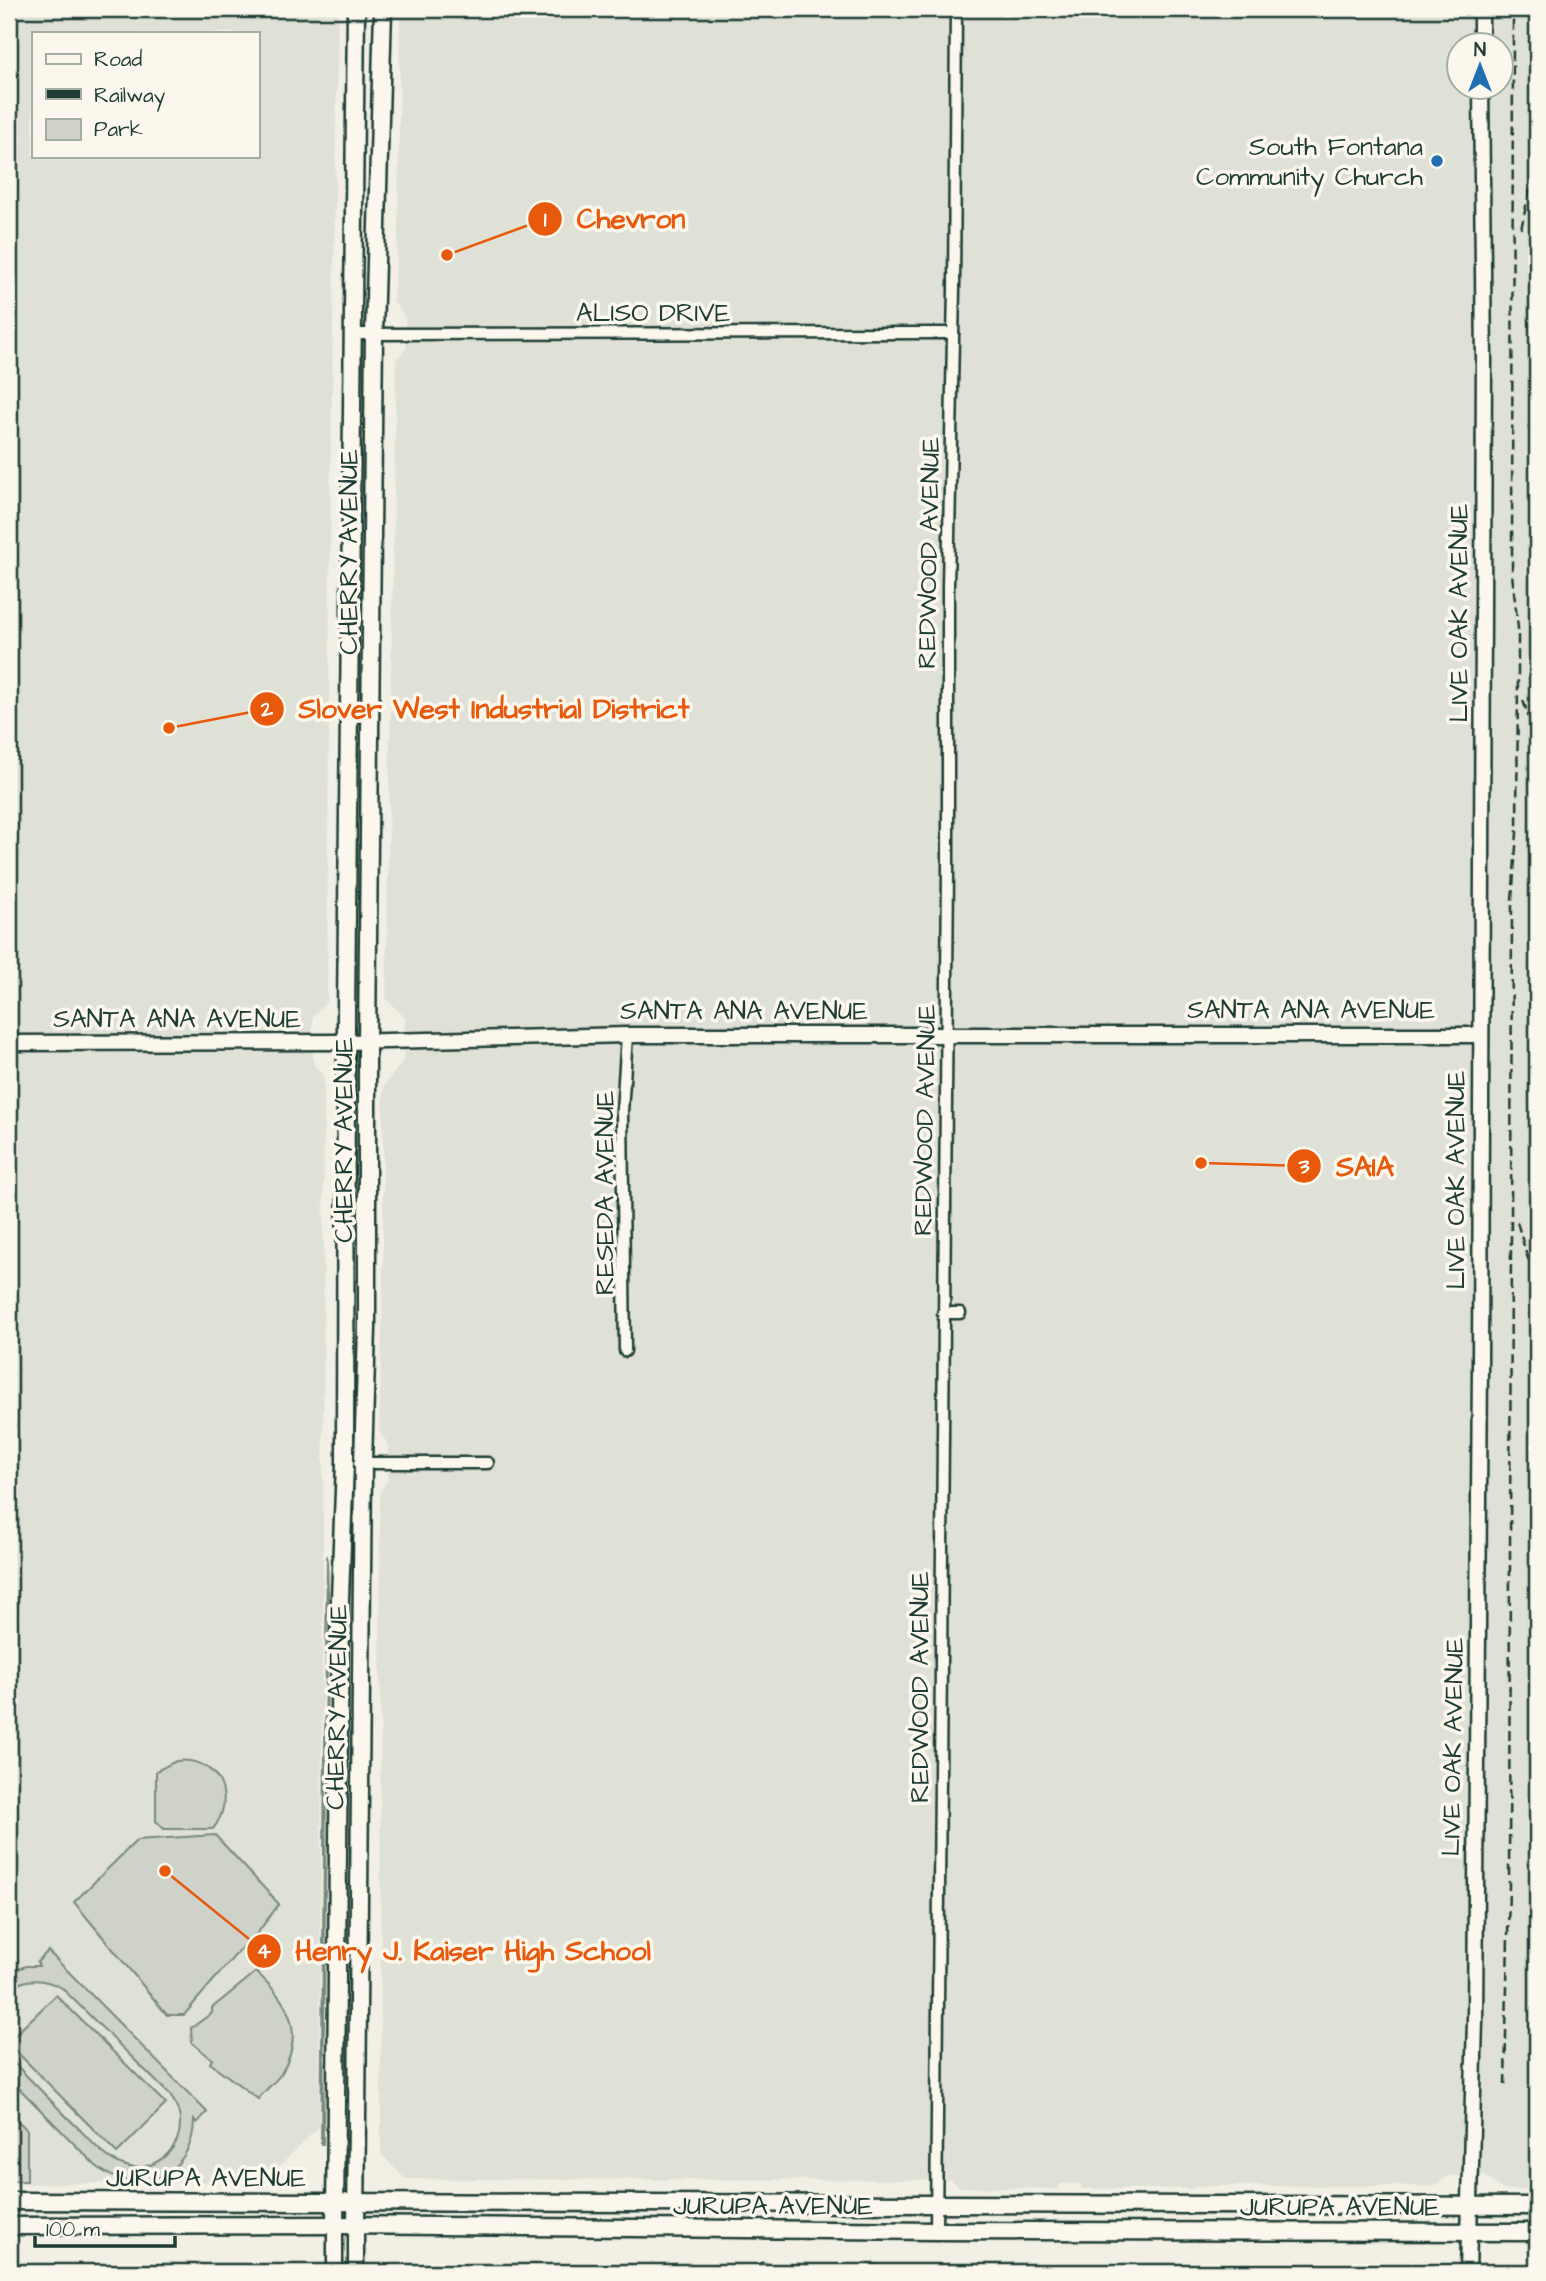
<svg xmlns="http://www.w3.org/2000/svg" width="1546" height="2281" font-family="'Architects Daughter',sans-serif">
<rect width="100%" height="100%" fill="#f2f0e5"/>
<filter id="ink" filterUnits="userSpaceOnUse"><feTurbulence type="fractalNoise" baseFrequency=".0143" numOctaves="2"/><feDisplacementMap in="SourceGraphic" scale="14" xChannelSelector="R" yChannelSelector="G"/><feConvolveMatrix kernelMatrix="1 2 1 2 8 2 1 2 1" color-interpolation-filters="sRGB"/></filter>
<g filter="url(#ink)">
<g fill="#e0e1d6" fill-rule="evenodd">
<path d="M9 9H338L331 454 327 1002 313 1016V1063L324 1077 323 1610 319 2127 263 2182 9 2184ZM33 33H257V156H33Z"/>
<path d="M400 9H1537V2190H1503L1485 2176H1449L1434 2186H1196L1192 2189H1081V2184H1060L1059 2189 960 2187 951 2180 405 2179 381 2154 380 1491 388 1480V1445L379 1431 383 1292V1087L403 1061 405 1018 386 999 396 359 407 348 405 317 393 301 398 241ZM1458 46H1500V88H1458Z"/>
</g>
<g fill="#cfd2c8" stroke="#77887e" stroke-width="2">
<path d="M327 1555 329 1635 327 1650 329 1653 327 1654 323 2144H321Z"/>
<path d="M176 1761C217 1756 238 1797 213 1829H164L156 1821V1771Z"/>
<path d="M215 1835 279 1904 252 1940 249 1939 184 2015H167L74 1902 137 1840Z"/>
<path d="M48 1951 207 2112 197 2123 194 2120C194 2175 136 2201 95 2165L9 2078V2058C31 2080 52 2102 74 2124 89 2138 103 2158 123 2165 144 2173 168 2160 177 2140 183 2124 180 2108 169 2094L62 1988C44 1978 26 1977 9 1989V1972L26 1966H39L37 1962Z"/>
<path d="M256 1972C289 2001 306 2033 281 2074 274 2083 265 2090 258 2099L210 2063 212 2059 192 2043 191 2028 212 2013V2008Z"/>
<path d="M56 1995 166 2104 117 2153 9 2044V2041Z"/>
<path d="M9 2112 27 2130V2181H9Z"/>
</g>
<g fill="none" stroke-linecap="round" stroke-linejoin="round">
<g stroke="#1f3d34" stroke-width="15">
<g id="street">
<path d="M354 334 953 333"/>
<path d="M943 1313H960"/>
<path d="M625 1351 622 1112 627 1035"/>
<path d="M359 1463H488"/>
<path d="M936 2231 948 869V586L954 289 956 9"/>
<path d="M763 2269 767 2272"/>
<path d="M874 2272 876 2271"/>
</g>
</g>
<g stroke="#1f3d34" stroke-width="19">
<g id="secondary">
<path d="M1481 9V46"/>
<path d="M9 1043 346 1042 627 1035H1480"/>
<path d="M335 2272V2225"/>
<path d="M356 2272V2226"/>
<path d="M1468 2272 1475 2021 1480 1366 1484 360 1481 88"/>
</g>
</g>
<g stroke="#1f3d34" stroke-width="21">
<g id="primary">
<path d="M9 2201 1537 2206"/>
<path d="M335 2225 340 1598 345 1463 346 1013 356 9"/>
<path d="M9 2226 335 2225 936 2231 1537 2232"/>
<path d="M356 2226 363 1463 367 1328V1041L374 334 383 9"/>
</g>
</g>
<use href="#street" stroke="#fbf7ec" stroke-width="10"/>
<use href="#secondary" stroke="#fbf7ec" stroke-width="14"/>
<use href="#primary" stroke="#fbf7ec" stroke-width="16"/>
<g stroke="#1f3d34" stroke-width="2.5" stroke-dasharray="10 5" stroke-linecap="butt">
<path d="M1521 229 1537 157"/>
<path d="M1523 700 1537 743"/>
<path d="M1517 1222 1527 1256 1537 1277"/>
<path d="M1505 2085 1509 1885 1512 900 1517 833 1518 669V628L1512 574 1513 9"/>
</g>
</g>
</g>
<circle fill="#1f6fb2" stroke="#fbf7ec" stroke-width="2.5" cx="1437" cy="161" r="7"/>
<g text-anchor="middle" stroke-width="7" stroke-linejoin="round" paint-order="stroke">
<g font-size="26" fill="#1f3d34" stroke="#fbf7ec" text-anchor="end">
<text x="1423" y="155">South Fontana<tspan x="1423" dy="30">Community Church</tspan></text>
</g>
<g font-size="26" fill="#1f3d34" stroke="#fbf7ec">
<text x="653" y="321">ALISO DRIVE</text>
<text transform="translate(348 552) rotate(-90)" y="9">CHERRY AVENUE</text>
<text transform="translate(928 553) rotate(-89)" y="9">REDWOOD AVENUE</text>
<text transform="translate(1458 613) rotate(-90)" y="9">LIVE OAK AVENUE</text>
<text x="1311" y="1018">SANTA ANA AVENUE</text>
<text x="744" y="1019">SANTA ANA AVENUE</text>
<text x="177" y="1027">SANTA ANA AVENUE</text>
<text transform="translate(924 1120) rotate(-89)" y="9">REDWOOD AVENUE</text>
<text transform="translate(343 1140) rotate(-90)" y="9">CHERRY AVENUE</text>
<text transform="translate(1455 1180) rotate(-90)" y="9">LIVE OAK AVENUE</text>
<text transform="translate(604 1193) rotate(-90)" y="9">RESEDA AVENUE</text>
<text transform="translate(919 1687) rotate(-90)" y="9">REDWOOD AVENUE</text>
<text transform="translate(336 1707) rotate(-89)" y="9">CHERRY AVENUE</text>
<text transform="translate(1452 1747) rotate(-89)" y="9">LIVE OAK AVENUE</text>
<text x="206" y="2186">JURUPA AVENUE</text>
<text x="773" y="2214">JURUPA AVENUE</text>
<text x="1340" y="2215">JURUPA AVENUE</text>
</g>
</g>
<path fill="none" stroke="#e8590c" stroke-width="2.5" d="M447 255L545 219M169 728L267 709M1201 1163L1304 1166M165 1871L264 1951"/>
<g fill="#e8590c" stroke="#fbf7ec" stroke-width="2.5">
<circle cx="447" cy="255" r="7"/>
<circle cx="169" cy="728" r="7"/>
<circle cx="1201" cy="1163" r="7"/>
<circle cx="165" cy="1871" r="7"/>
<circle cx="545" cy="219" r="18"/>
<circle cx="267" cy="709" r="18"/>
<circle cx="1304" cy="1166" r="18"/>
<circle cx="264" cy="1951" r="18"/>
</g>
<g font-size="21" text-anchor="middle" font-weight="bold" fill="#fff">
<text x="545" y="226">1</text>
<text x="267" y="716">2</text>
<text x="1304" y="1173">3</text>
<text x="264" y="1958">4</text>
</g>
<g font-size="28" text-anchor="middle" font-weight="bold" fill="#e8590c" stroke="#fbf7ec" stroke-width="7" stroke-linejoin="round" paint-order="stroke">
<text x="631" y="228">Chevron</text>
<text x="494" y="718">Slover West Industrial District</text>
<text x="1365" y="1176">SAIA</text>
<text x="473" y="1960">Henry J. Kaiser High School</text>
</g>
<rect width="1546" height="2281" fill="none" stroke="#fbf7ec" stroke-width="35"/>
<rect x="18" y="18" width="1511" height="2246" fill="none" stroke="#1f3d34" stroke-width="2.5" filter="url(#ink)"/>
<rect x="32" y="32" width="228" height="126" fill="#fbf7ec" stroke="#a3ada2" stroke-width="2"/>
<rect x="46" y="54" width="35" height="10" fill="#fbf7ec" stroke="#a3ada2" stroke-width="2"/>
<text x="94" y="66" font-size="21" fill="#1f3d34">Road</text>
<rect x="46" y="89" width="35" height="10" fill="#1f3d34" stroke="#a3ada2" stroke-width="2"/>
<text x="94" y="102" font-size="21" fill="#1f3d34">Railway</text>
<rect x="46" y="119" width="35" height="21" fill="#cfd2c8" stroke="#a3ada2" stroke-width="2"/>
<text x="94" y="136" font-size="21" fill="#1f3d34">Park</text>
<g transform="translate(1480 66)"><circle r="33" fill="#fbf7ec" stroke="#a3ada2" stroke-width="2"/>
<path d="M0-5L12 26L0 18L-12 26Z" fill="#1f6fb2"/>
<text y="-10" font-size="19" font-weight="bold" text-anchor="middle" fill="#1f3d34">N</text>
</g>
<path d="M35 2236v10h140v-10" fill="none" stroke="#1f3d34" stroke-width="3.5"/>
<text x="46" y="2236" font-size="21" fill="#1f3d34" stroke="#fbf7ec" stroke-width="5" paint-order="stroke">100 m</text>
</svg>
